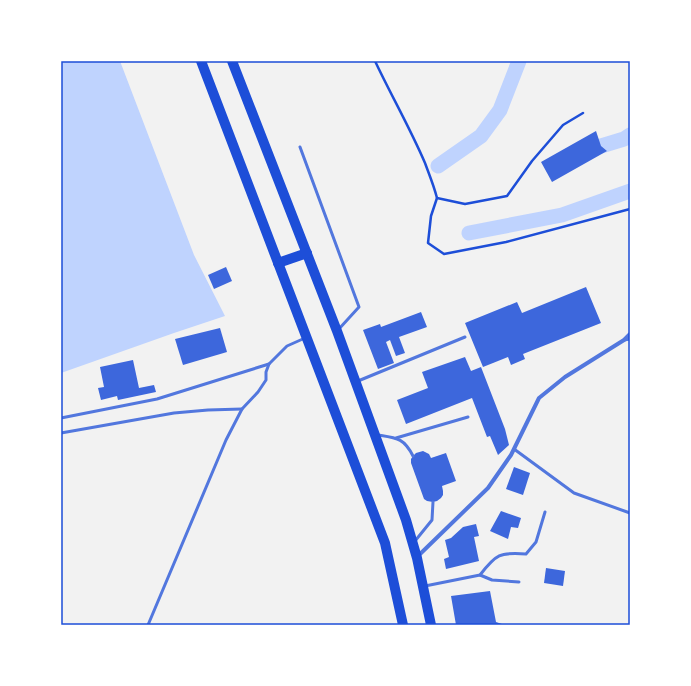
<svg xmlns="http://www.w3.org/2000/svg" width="691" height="686" font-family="'Crimson Pro',serif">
<rect width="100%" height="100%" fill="#f2f2f2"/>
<path fill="#bfd3fe" d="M61 61H120L194 255 225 316 174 333 61 373Z"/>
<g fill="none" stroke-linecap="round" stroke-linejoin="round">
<g stroke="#bfd3fe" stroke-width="15">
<path d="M601 146 624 139 630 135"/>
<path d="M438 166 481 136 500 110 519 61"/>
<path d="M469 233 562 215 630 191"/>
</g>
</g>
<g fill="#3d67dc">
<path d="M596 131 601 146 607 151 552 182 541 162Z"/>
<path d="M226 267 232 281 214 289 208 275Z"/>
<path d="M586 287 601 323 523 354 525 359 511 365 508 357 483 367 465 323 517 302 522 313Z"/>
<path d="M421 312 427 327 399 337 405 353 396 356 390 340 386 342 394 363 378 369 363 330 380 324 381 327Z"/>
<path d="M220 328 227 352 183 365 175 339Z"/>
<path d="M465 357 471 371 481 367 505 429 509 445 498 455 490 436 487 437 472 398 406 424 397 400 428 388 422 372Z"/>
<path d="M133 360 139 388 154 385 156 392 118 400 117 396 101 400 98 388 104 387 100 367Z"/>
<path d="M423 451 429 454 431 458 446 453 456 481 442 486 443 491V495L441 498 437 501 433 502 427 501 424 499 411 463V459L413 456 416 453Z"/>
<path d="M514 467 530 473 523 495 506 489Z"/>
<path d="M501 511 521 518 518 528 511 527 508 539 490 531Z"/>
<path d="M476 524 479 536 474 537 479 561 446 569 444 559 449 557 445 540 451 538 463 527Z"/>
<path d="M546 568 565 571 563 586 544 583Z"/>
<path d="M490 591 496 622 505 625H456L451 596Z"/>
</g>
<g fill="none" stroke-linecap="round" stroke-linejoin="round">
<g stroke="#1d4ed8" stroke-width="2.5">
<path d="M375 61C391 95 410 128 425 163 429 174 434 186 437 198"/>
<path d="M583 113 563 125 532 161 507 196 465 204 437 198 431 216 428 243 444 254 506 242 630 209"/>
</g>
<g stroke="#5277de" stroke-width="3">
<path d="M300 147 359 307 338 330"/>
<path d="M624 340 630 339"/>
<path d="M358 381 465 337"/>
<path d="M61 418 157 399 269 364"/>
<path d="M61 433 174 413 208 410 242 409"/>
<path d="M378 435C397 438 404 438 413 456"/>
<path d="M396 438 468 417"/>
<path d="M514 449 574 493 630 513"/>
<path d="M415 541 432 520 433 502"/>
<path d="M480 575 492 580 519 582"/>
<path d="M425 586 480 575C496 554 500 552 526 554L536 542 545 512"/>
<path d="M148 625 226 440 242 409 258 392 266 380V372L269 364 287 346 305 338"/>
</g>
<path stroke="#5277de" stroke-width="4" d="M418 556 488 488 511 455 539 398 565 377 624 340 630 334"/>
<g stroke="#1d4ed8" stroke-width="10">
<path d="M201 61 385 543 403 625"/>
<path d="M232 61 337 331 406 520 417 558 431 625"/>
<path d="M278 263 307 253"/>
</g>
</g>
<rect width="691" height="686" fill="none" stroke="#ffffff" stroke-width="124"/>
<rect x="62" y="62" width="567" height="562" fill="none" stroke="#1d4ed8" stroke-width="1.5"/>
</svg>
